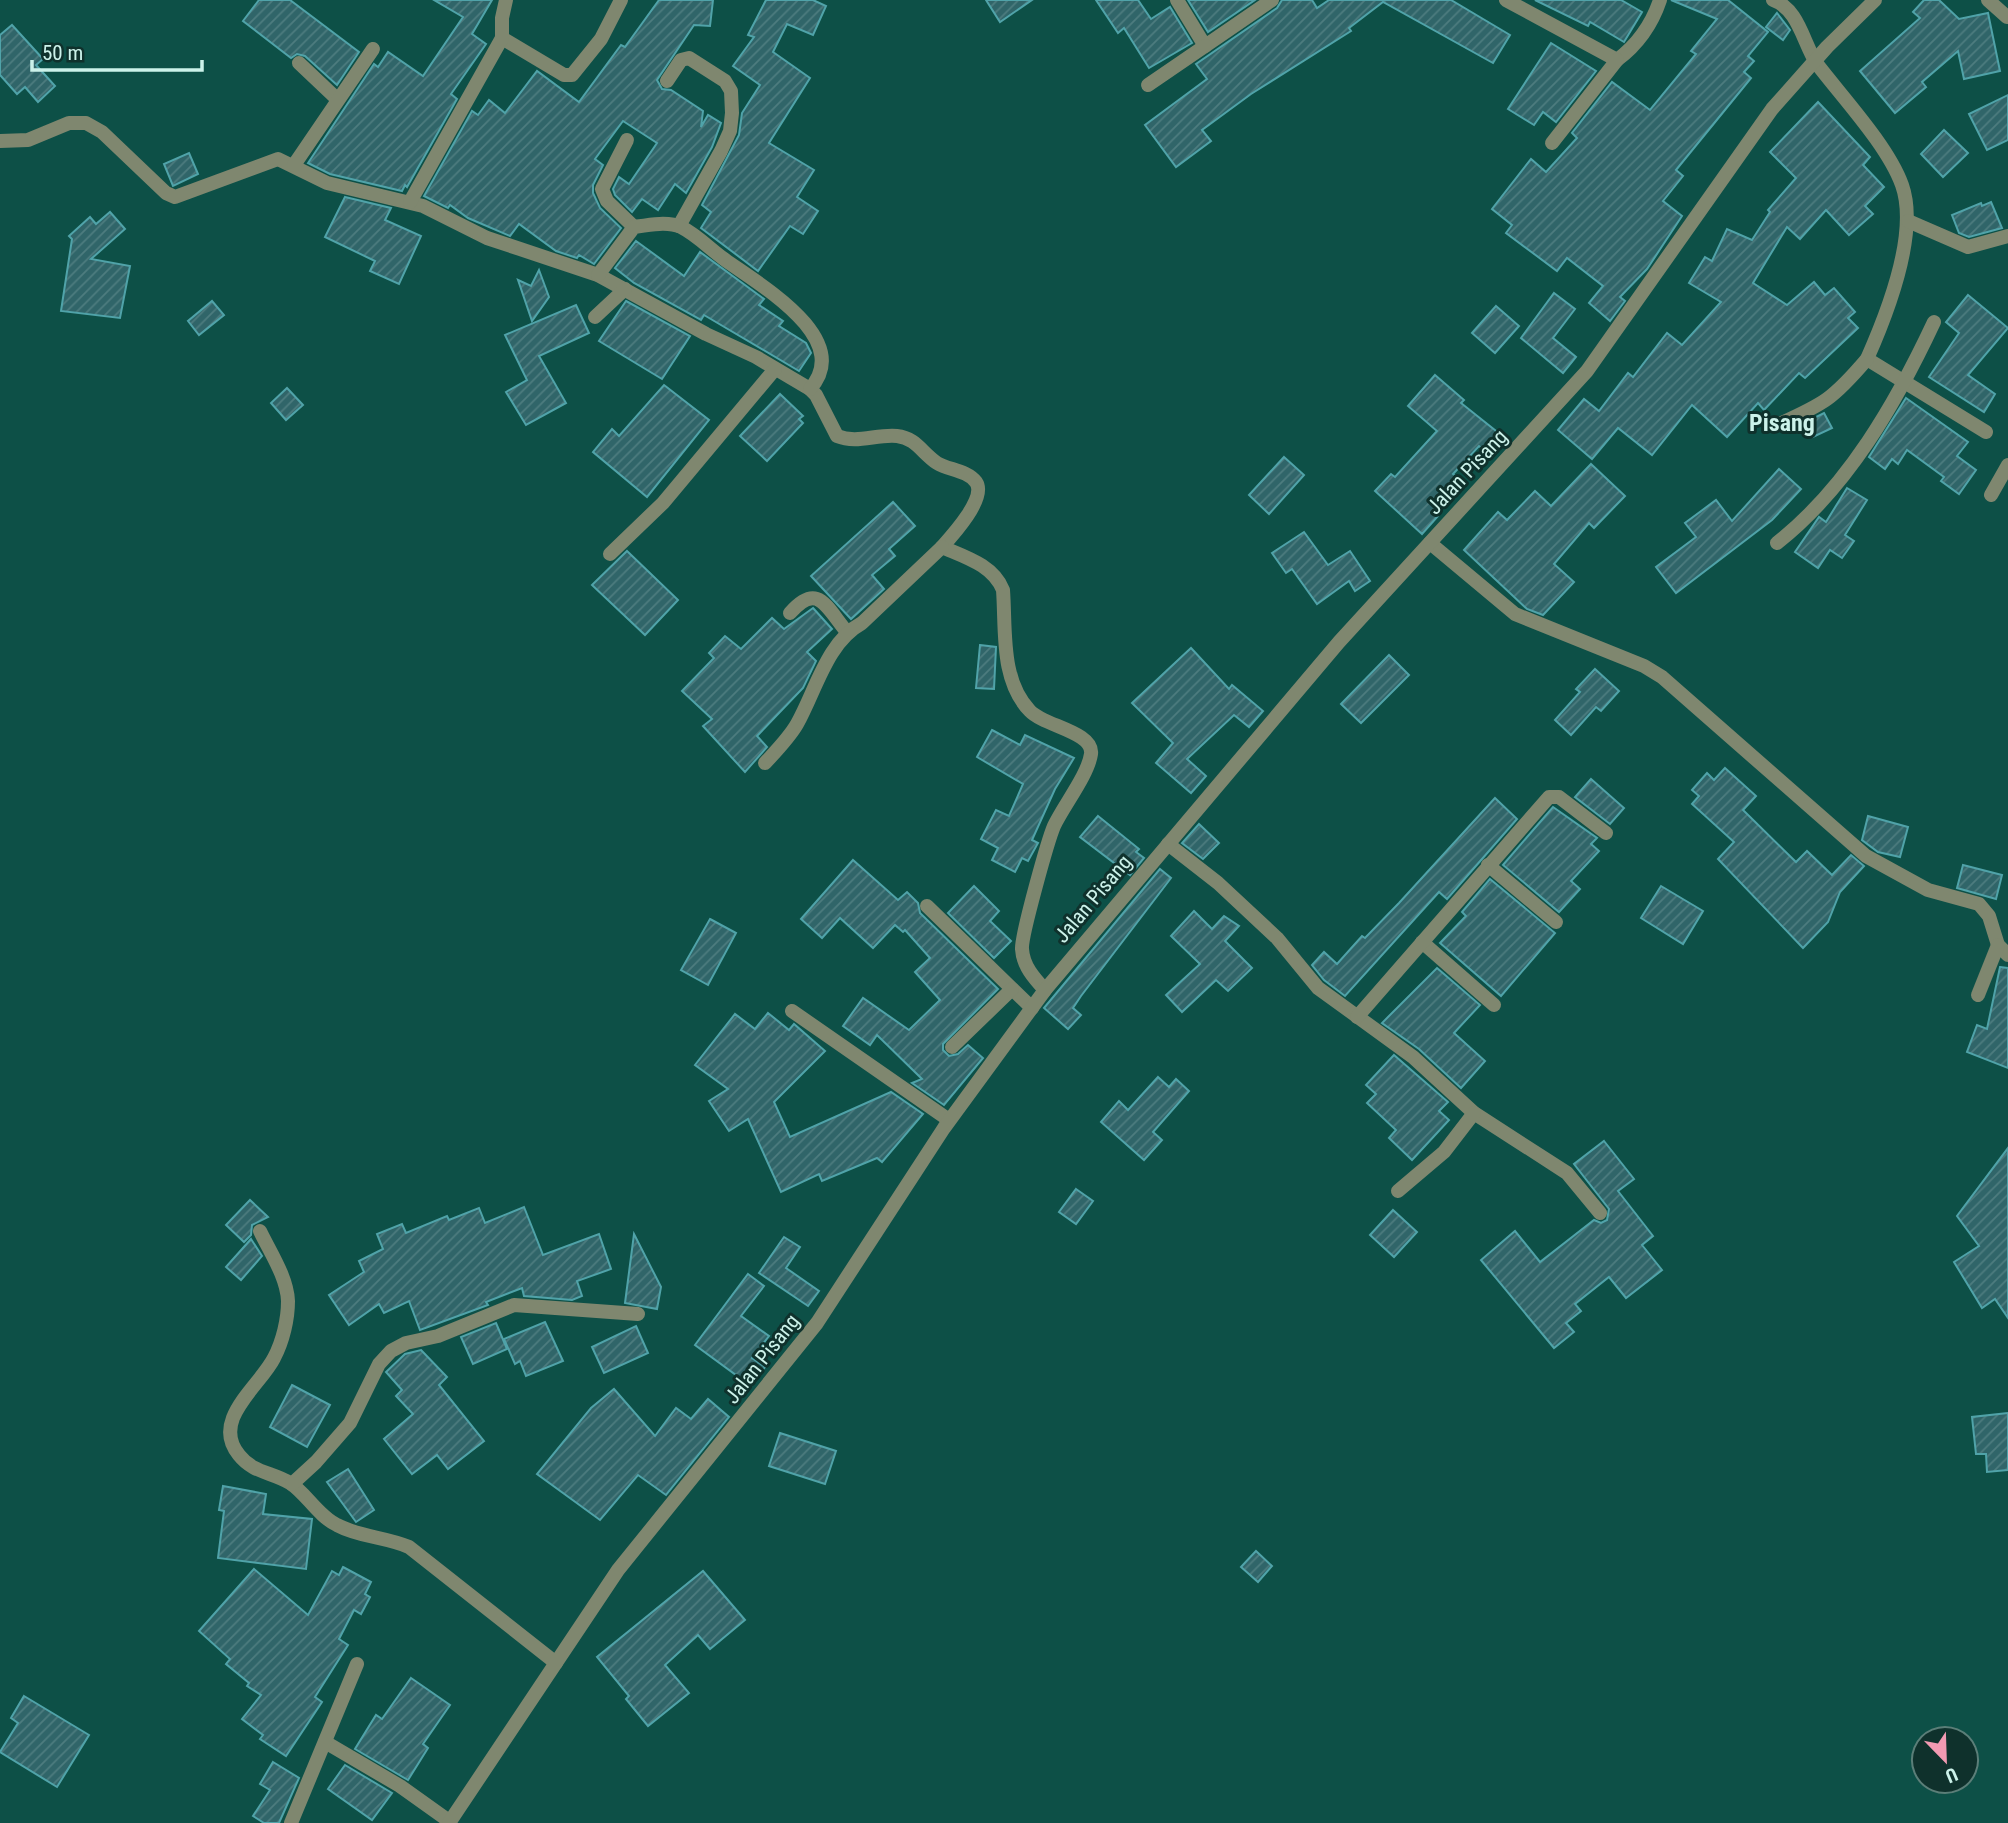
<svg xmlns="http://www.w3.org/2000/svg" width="2008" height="1823" font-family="'Roboto Condensed',sans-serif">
<defs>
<pattern id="building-hatch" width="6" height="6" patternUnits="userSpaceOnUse" patternTransform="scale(1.75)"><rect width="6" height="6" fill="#306569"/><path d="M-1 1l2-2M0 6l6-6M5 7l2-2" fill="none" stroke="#4d7c7f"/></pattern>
</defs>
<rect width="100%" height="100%" fill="#0d5047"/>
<g fill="url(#building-hatch)" stroke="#50a3a9" stroke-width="2">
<path d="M259 0H290L359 52 337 85 305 56 297 54 291 58 243 21Z"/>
<path d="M434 0H492L472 34 486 44 451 94 457 99 407 187 405 185 402 191 330 174 308 163 374 64 378 67 388 52 423 76 463 17Z"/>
<path d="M659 0H713L710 26 694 25 657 80 662 89 671 90 703 111 701 127 708 115 721 123 712 147 686 193 675 184 658 210 642 199 632 212 615 195 613 189 619 177 629 184 657 143 623 121 595 159 603 165 593 185V193L600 208 621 228 594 264 579 255 577 258 556 251 519 224 510 236 468 218 450 205 448 208 424 196 472 111 478 115 489 100 505 113 537 71 579 102 621 45 625 47Z"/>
<path d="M766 0H813L826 6 813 35 787 24 773 52 810 78 769 143 814 170 797 197 818 211 803 234 790 226 758 271 701 228 711 212 702 205 739 135 742 113 760 85 733 66 754 37 748 35Z"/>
<path d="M986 0H1032L1000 22Z"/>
<path d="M1096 0H1138L1151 19 1170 7 1192 43 1149 68 1124 28 1118 33Z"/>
<path d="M1188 0H1255L1208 32Z"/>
<path d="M1282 0H1312L1317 8 1329 0H1451L1510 35 1493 63 1383 2 1349 28 1351 31 1251 94 1202 130 1211 141 1176 167 1145 125 1207 79 1196 64 1277 8Z"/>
<path d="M1535 0H1621L1642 12 1624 42 1590 22 1588 26Z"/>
<path d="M1671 0H1728L1768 32 1748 56 1754 61 1744 72 1751 78 1676 170 1683 176 1663 201 1682 216 1647 269 1620 297 1625 301 1610 321 1589 303 1603 286 1567 258 1557 271 1506 233 1512 225 1492 209 1531 159 1546 172 1577 138 1572 133 1612 82 1650 110 1696 54 1691 51 1717 19Z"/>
<path d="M1924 0H1939L1959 19 1988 13 2000 71 1964 79 1958 51 1922 82 1926 87 1895 113 1860 71 1920 18 1913 12Z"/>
<path d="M1777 13 1790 30 1783 40 1766 27Z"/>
<path d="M12 25 43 59 36 65 55 86 38 102 25 87 17 94 0 75V35Z"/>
<path d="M1551 43 1596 71 1556 122 1543 112 1534 125 1508 109Z"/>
<path d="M2008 95V140L1987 150 1969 114Z"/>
<path d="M1818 102 1870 157 1863 165 1884 187 1865 206 1873 214 1849 235 1826 210 1800 239 1787 227 1753 283 1787 305 1814 282 1825 295 1834 288 1855 312 1848 318 1858 328 1805 378 1799 373 1764 410 1758 403 1727 437 1692 405 1652 455 1618 428 1592 459 1558 430 1584 399 1599 411 1628 373 1633 377 1667 333 1682 345 1721 302 1689 283 1705 257 1712 261 1727 229 1752 240 1770 212 1768 210 1796 178 1770 152Z"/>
<path d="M1944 130 1968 153 1943 177 1921 154Z"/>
<path d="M189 153 198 174 173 186 164 164Z"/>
<path d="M345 197 391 208 385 220 421 236 399 284 370 271 375 261 325 237Z"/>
<path d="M1991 202 2002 228 1969 237 1959 233 1952 215 1981 203 1982 206Z"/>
<path d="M110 212 125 229 91 259 130 266 120 318 61 311 72 239 69 236 90 217 96 224Z"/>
<path d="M636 241 684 276 700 252 764 299 759 305 783 321 779 326 806 343 811 353 799 371 704 315 701 320 634 283 615 268Z"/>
<path d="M539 270 549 297 532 321 518 280 531 286Z"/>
<path d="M1554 293 1575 309 1553 338 1576 357 1563 373 1521 338Z"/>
<path d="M1968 295 2008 328 1968 375 1995 394 1984 412 1929 377 1959 333 1946 322Z"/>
<path d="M212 301 224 315 199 335 188 321Z"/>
<path d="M626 301 690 336 662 379 599 341Z"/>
<path d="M576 305 589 333 539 356 566 403 526 425 506 392 527 380 505 335Z"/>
<path d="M1496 306 1519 326 1495 353 1472 333Z"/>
<path d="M1435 375 1464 400 1461 403 1506 439 1491 456 1479 446 1453 474 1461 481 1433 511 1438 516 1422 534 1375 491 1391 474 1395 477 1437 431 1408 406Z"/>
<path d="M664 385 709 420 647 497 593 452 612 429 619 436Z"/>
<path d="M287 388 303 405 286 420 271 403Z"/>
<path d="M780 394 803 416 799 419 803 423 767 461 740 436Z"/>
<path d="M1906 398 1968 442 1957 456 1976 470 1959 494 1941 481 1944 477 1907 450 1898 464 1892 459 1885 469 1869 457Z"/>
<path d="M1824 413 1832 428 1813 437 1806 422Z"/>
<path d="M1284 457 1304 475 1269 514 1249 495Z"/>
<path d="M1591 464 1625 496 1594 528 1589 523 1554 564 1574 582 1543 615 1527 609 1464 550 1498 512 1507 520 1535 491 1551 506Z"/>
<path d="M1779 469 1801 489 1772 520 1676 593 1656 567 1696 537 1685 523 1716 500 1732 521Z"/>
<path d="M1847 488 1867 500 1845 535 1854 541 1842 558 1830 550 1818 568 1795 552 1819 517 1826 522Z"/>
<path d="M893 502 915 526 889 549 895 556 872 575 884 589 851 619 811 576Z"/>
<path d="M1304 532 1328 565 1350 551 1370 581 1355 591 1349 581 1317 604 1292 569 1286 573 1272 553Z"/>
<path d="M627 551 678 600 645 635 592 585Z"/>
<path d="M813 608 832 629 807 652 816 661 803 688 757 736 767 747 745 772 703 726 712 719 682 691 714 658 709 653 725 636 741 649 772 618 784 629Z"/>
<path d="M980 645 996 647 994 689 976 688Z"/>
<path d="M1191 648 1229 689 1232 685 1263 711 1249 727 1234 715 1187 759 1206 776 1191 793 1156 763 1173 743 1132 703Z"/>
<path d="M1389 655 1409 675 1361 723 1341 704Z"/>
<path d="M1595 669 1619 691 1601 711 1596 707 1571 735 1555 720 1580 692 1576 689Z"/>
<path d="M992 730 1020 745 1025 735 1074 758 1055 789 1032 840 1038 843 1028 861 1022 858 1015 872 992 860 998 848 981 839 996 810 1009 816 1023 784 977 757Z"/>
<path d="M1725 768 1756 796 1743 810 1796 862 1807 851 1832 875 1851 855 1864 866 1840 892 1828 922 1803 948 1718 859 1734 842 1692 804 1699 796 1692 790 1707 773 1714 780Z"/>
<path d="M1591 779 1624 808 1610 824 1575 797Z"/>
<path d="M1495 798 1517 819 1447 899 1439 892 1345 996 1324 980 1312 965 1324 952 1337 964 1362 936 1365 938 1399 903Z"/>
<path d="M1553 807 1597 838 1591 844 1599 851 1571 881 1580 889 1559 912 1503 865Z"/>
<path d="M1098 816 1139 849 1136 852 1144 858 1130 875 1080 837Z"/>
<path d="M1868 816 1908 827 1900 857 1878 852 1862 840Z"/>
<path d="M1199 824 1219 843 1203 859 1182 843Z"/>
<path d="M853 860 898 900 907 892 918 903 920 913 998 989 943 1044V1050L949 1056 958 1054 968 1045 983 1058 944 1105 912 1083 922 1079 877 1035 870 1045 843 1026 863 998 909 1030 940 1000 915 972 930 958 905 930 903 932 895 925 873 948 840 918 822 938 801 919Z"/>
<path d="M1963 865 2002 875 1996 899 1957 888Z"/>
<path d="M1160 869 1171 878 1081 996 1073 1008 1081 1015 1068 1029 1044 1008Z"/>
<path d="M1490 879 1555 933 1501 996 1440 943 1466 916 1462 912Z"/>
<path d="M974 886 999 911 990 921 1011 941 994 958 948 913Z"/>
<path d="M1661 886 1703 911 1683 944 1641 918Z"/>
<path d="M1194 911 1212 929 1224 916 1239 926 1225 941 1252 968 1228 991 1216 980 1182 1012 1166 995 1200 964 1171 936Z"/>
<path d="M710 919 736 933 708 985 681 970Z"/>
<path d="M2000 967 2008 968V1068L1967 1052 1977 1025 1987 1029Z"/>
<path d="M1437 968 1480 1005 1454 1033 1485 1061 1461 1088 1419 1049 1382 1023Z"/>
<path d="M768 1013 789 1030 794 1024 825 1051 774 1102 790 1137 891 1092 923 1114 882 1162 877 1158 822 1181 819 1174 781 1192 748 1119 729 1131 709 1101 728 1089 695 1065 735 1014 755 1029Z"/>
<path d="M1394 1055 1448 1102 1439 1111 1449 1120 1412 1160 1389 1138 1396 1130 1367 1103 1376 1094 1366 1085Z"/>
<path d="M1158 1077 1169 1087 1176 1079 1189 1091 1153 1132 1162 1140 1144 1160 1101 1122 1119 1101 1128 1110Z"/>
<path d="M1604 1141 1634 1179 1618 1191 1653 1236 1642 1245 1662 1270 1626 1298 1609 1277 1575 1304 1581 1311 1566 1323 1574 1332 1554 1348 1481 1260 1515 1231 1540 1262 1594 1220 1601 1223 1607 1220 1609 1209 1574 1164Z"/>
<path d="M2008 1148V1318L1995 1299 1982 1308 1954 1262 1979 1246 1957 1216Z"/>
<path d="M1076 1189 1093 1201 1076 1224 1059 1212Z"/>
<path d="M250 1200 268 1217 252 1225 251 1235 244 1242 226 1225Z"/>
<path d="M524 1207 543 1255 599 1234 611 1269 577 1281 582 1296 572 1300 524 1296 522 1288 486 1302 488 1305 420 1330 409 1301 384 1313 379 1304 349 1325 329 1295 364 1272 359 1261 383 1249 377 1234 402 1224 406 1233 447 1216 449 1220 479 1208 485 1223Z"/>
<path d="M1393 1210 1417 1232 1394 1257 1370 1235Z"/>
<path d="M634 1234 661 1287 657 1309 625 1303Z"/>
<path d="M784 1237 800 1247 786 1268 819 1291 808 1306 759 1273Z"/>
<path d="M251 1239 262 1256 241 1280 226 1267Z"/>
<path d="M748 1274 764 1286 741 1316 769 1336 752 1358 765 1367 751 1386 695 1345Z"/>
<path d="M545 1322 563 1361 526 1376 520 1361 515 1364 504 1339Z"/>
<path d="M496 1323 507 1349 473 1364 461 1337Z"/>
<path d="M636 1326 648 1353 604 1373 592 1347Z"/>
<path d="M421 1350 447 1377 439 1385 484 1441 448 1469 437 1455 412 1474 384 1439 413 1414 396 1396 402 1390 386 1372 405 1354Z"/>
<path d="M292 1385 330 1405 307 1447 270 1427Z"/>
<path d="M614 1389 655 1436 676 1408 691 1419 708 1399 729 1417 666 1495 638 1475 600 1520 537 1474 591 1408Z"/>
<path d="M2008 1413V1470L1987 1472 1986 1454H1976L1972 1417Z"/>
<path d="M780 1433 836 1451 825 1484 769 1466Z"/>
<path d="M348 1469 374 1510 356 1522 327 1482Z"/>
<path d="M223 1486 266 1494 263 1514 312 1519 306 1569 218 1558 224 1511 219 1510Z"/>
<path d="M1256 1551 1272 1566 1258 1582 1241 1567Z"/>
<path d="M343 1567 371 1582 365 1594 370 1597 361 1614 354 1610 339 1639 348 1645 315 1697 322 1702 286 1756 260 1739 263 1735 242 1719 261 1695 247 1686 249 1683 226 1664 230 1659 199 1631 254 1569 308 1615 332 1571 339 1575Z"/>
<path d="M703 1571 745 1620 710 1649 698 1635 665 1665 689 1693 648 1726 626 1699 629 1696 597 1657Z"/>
<path d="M411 1678 450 1705 423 1744 428 1748 408 1780 355 1749 376 1715 382 1719Z"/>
<path d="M24 1696 89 1735 57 1787 0 1752 18 1723 11 1718Z"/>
<path d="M273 1762 299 1778 279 1823H264L253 1816 270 1790 260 1784Z"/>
<path d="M345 1765 392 1793 372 1820 328 1789Z"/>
</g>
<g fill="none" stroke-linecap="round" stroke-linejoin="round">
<g stroke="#7f876f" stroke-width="14">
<path d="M1177 0 1205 46 1272 0"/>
<path d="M1506 0 1617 60C1637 45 1652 24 1660 0"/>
<path d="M1773 0C1799 9 1803 43 1817 64 1843 98 1888 146 1902 185 1919 233 1887 314 1867 359L1986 432"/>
<path d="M1988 0 2007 17"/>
<path d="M502 38 564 75H572L601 39 621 0"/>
<path d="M299 63 337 99"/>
<path d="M667 81 681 60 689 58 725 81 731 91 732 113 730 131 721 151 679 226"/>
<path d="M1148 85 1205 46"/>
<path d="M627 140 602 189 607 201 634 227"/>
<path d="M0 141 28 140 69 123H86L102 132 166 193 175 197 278 159 327 183 423 206 487 238 598 275 706 334 756 357 810 389 816 395 837 436C857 444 876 434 897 436 916 438 922 453 937 463 948 470 967 470 976 482 987 498 952 536 942 547 965 557 993 565 1003 590 1006 630 1000 680 1030 711 1044 726 1094 732 1091 754 1088 775 1064 805 1054 826 1048 840 1021 936 1022 949 1023 966 1034 978 1045 990"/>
<path d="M1552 143 1617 60"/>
<path d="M294 165 373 49"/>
<path d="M410 202 502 38V18L506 0"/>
<path d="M1908 221 1968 247 2008 236"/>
<path d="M598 275 634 227C647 225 668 221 681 227 697 235 710 249 724 259 758 284 855 338 810 389"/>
<path d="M595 317 625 289"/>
<path d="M1777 425C1824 404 1833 399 1867 359"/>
<path d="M1991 495 2008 465"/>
<path d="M1430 543 1515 614 1644 666 1662 677 1866 856 1928 890 1979 904 1989 916 1998 945 2008 955"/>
<path d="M1777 543C1848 487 1896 403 1934 322"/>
<path d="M610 554 663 503 775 369"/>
<path d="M790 613C818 581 826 607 847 632"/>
<path d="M765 763C776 751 789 738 797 724 816 690 827 642 862 623L942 547"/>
<path d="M1168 844 1218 883 1277 938 1318 988 1413 1057 1474 1113 1567 1173 1600 1213"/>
<path d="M1488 865 1556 922"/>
<path d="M927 906 1032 1008"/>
<path d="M1422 942 1494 1005"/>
<path d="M1978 995 1998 945"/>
<path d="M792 1011 949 1120"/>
<path d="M1357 1017 1549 797H1559L1606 833"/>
<path d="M952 1047 1012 989"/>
<path d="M1398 1191 1444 1152 1474 1113"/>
<path d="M260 1231C270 1252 287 1277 288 1301 288 1319 283 1341 274 1358 260 1386 210 1420 239 1455 253 1473 272 1472 290 1483 306 1493 318 1516 337 1525 359 1537 386 1537 409 1547L556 1663"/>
<path d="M292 1484 316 1462 350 1423 379 1364 391 1351 406 1343 438 1336 514 1305 638 1314"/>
<path d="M325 1742 400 1786 449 1821"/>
<path d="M291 1823 357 1664"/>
</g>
<path stroke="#7f876f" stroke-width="14" d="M449 1823 618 1570 817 1323 944 1128 1045 990 1339 642 1587 371 1772 109 1827 47 1875 0"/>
</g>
<g text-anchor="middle" stroke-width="6" stroke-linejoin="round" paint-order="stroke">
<g font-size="21" fill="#ccf2ea" stroke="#0f312c">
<text transform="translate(1467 472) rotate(-47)" y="7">Jalan Pisang</text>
<text transform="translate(1093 899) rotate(-50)" y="7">Jalan Pisang</text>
<text transform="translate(762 1359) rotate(-52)" y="7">Jalan Pisang</text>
</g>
<g font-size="24" font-weight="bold" fill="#ccf2ea" stroke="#0f312c">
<text x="1782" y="431">Pisang</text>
</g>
</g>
<g transform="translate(1945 1760) rotate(157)"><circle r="33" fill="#0f312c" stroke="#5b7e78" stroke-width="2"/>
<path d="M0-5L12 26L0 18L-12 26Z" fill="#f19ab2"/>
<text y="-10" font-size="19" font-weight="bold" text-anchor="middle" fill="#ccf2ea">U</text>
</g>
<path d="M32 60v10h170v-10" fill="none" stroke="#ccf2ea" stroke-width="3.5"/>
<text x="42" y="60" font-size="21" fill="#ccf2ea" stroke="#0f312c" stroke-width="5" paint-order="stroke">50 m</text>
</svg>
